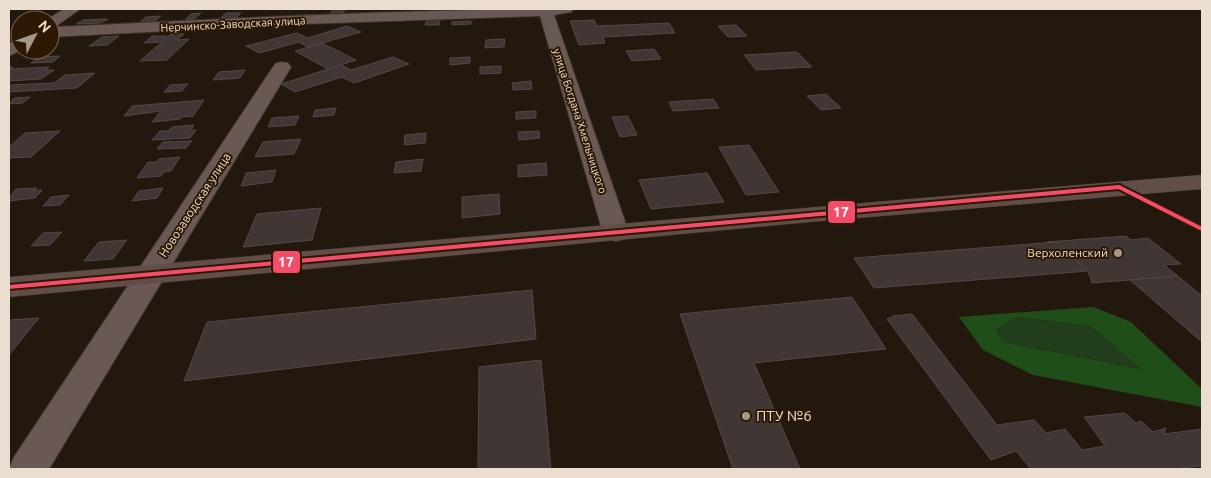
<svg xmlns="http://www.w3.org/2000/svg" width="1211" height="478" font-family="Ubuntu,sans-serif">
<rect width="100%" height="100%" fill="#23180d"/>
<path fill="#213d1c" d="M1017 317 1091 326 1143 369 1003 342 995 331Z"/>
<path fill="#1f4e19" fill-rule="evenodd" d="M1093 307 1131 322 1202 389V407L1033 375 983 350 959 317ZM1017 317 1091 326 1142 369 1003 342 996 330Z"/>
<g fill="#403634" stroke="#534847">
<path d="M333 9H346L343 13 330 14Z"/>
<path d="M201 13 194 19 185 20 191 14Z"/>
<path d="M226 13H241L236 18H221Z"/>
<path d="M161 16 155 21 140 22 146 17Z"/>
<path d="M108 19 101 23 76 24 83 20Z"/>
<path d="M427 20H440L439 25H425Z"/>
<path d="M594 20 597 26 669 23 675 33 603 37 605 43 579 45 570 21Z"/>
<path d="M471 21V24L452 25V22Z"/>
<path d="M736 25 747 36 728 37 718 26Z"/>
<path d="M347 26 361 32 308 47 299 42 259 53 246 46 297 33 308 38Z"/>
<path d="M171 34H184L177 40 189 39 167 60 140 61Z"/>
<path d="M119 36 107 45 89 46 102 37Z"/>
<path d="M152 36H167L160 42 144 43Z"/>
<path d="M505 39 504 47 485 48 486 40Z"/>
<path d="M322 43 356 60 328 69 295 51Z"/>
<path d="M654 49 661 59 632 61 626 51Z"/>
<path d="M797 52 812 67 756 70 744 55Z"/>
<path d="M60 56 53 62 31 63 39 57Z"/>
<path d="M393 57 409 64 354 83 342 77 295 92 281 84 341 65 351 70Z"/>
<path d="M470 57V63L450 65V58Z"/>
<path d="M501 66V73L480 74V67Z"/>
<path d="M9 67H13L10 69 49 67 44 70H54L41 79 9 81V77L13 74H9Z"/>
<path d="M245 70 240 78 213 80 219 72Z"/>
<path d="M95 73 77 88 9 92V85L54 83 65 75Z"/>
<path d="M531 81 532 89 513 90 512 83Z"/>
<path d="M188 84 182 91 164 92 170 85Z"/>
<path d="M826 94 841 108 821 110 807 96Z"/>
<path d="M30 97 23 103 9 104 14 98Z"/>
<path d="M713 99 719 108 673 111 669 102Z"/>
<path d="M204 100 193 116 181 117 180 119 152 122 161 111 124 116 132 106Z"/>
<path d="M336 108 334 115 313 117 315 110Z"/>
<path d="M536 111V118L516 119V112Z"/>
<path d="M299 116 295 125 268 127 272 118Z"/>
<path d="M628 116 637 135 620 137 612 117Z"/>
<path d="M194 125 191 130H196L190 138 152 140 160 131H168L172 127Z"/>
<path d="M60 131 31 157 9 158V147L25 133Z"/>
<path d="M539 131 540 138 519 140 518 132Z"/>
<path d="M426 133 425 143 404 145 405 135Z"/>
<path d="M301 139 294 154 255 157 263 142Z"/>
<path d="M192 141 186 148 157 149 163 142Z"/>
<path d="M749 145 779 192 746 195 719 147Z"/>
<path d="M180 157 171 171 164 172 161 176 137 178 148 162H157L159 159Z"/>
<path d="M423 159 421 171 394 173 396 162Z"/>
<path d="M546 163 547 175 518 177V165Z"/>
<path d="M276 170 272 182 241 186 246 173Z"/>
<path d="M707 173 724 202 651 209 639 180Z"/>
<path d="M37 188 33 191 42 190 35 198 9 201V198L16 189Z"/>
<path d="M163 188 157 198 132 201 139 191Z"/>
<path d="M499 194 500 214 462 218V197Z"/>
<path d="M69 195 60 205 43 206 51 197Z"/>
<path d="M321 208 312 240 243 247 257 214Z"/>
<path d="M62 232 50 245 31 246 43 233Z"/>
<path d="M1126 236 1131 240 1148 238 1181 264 1164 265 1178 276 1092 283 1088 271 1056 242H1047Z"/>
<path d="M127 240 113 259 84 261 99 242Z"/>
<path d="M1056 242 1088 271 874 288 854 258Z"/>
<path d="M1178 276 1202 296V342L1130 280Z"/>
<path d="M532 290 536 339 184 381 207 322Z"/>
<path d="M852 297 886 349 754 363 800 469H733L680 314Z"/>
<path d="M912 314 997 425 1034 420 1046 433 1065 429 1082 450 1105 446 1084 417 1125 413 1136 423 1141 421 1153 432 1166 428 1164 434 1202 429V466L1172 469H1031L1016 451 991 460 887 319 893 316Z"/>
<path d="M39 318 9 355V320Z"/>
<path d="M541 360 551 469H478L479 367Z"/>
</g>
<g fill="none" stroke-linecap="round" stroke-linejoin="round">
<g stroke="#3d342a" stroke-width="2">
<g id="minor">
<path d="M64 9H80L55 27C228 19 400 9 573 9L571 12 554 15 629 233 625 239 616 241 607 239 603 233 540 16 303 24 50 37V20H46Z"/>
<path d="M20 38 21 50 9 56V44Z"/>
<path d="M282 62 288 63 291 67 49 469H9L14 457 273 67 276 63Z"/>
</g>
</g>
<g stroke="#3d342a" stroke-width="1">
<path id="major" d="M1202 175V189L810 222 9 297V277C407 243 804 207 1202 175Z"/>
</g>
<use href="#minor" fill="#6a5855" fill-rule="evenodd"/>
<use href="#major" fill="#614e48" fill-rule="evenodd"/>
<g stroke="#2d1903" stroke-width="8">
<g id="bus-1">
<path d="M1119 187 1202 229"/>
<path d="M9 287 1119 187"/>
</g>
</g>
<use href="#bus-1" stroke="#f44d6c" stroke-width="4"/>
</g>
<g fill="#a5988b" stroke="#2d1903" stroke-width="2">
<circle cx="1118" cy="253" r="5"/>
<circle cx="746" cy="416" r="5"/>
</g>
<g text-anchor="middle" stroke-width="4" stroke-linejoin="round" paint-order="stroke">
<g font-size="11" fill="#ebddcf" stroke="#2d1903">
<text transform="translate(233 24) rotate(-3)" y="4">Нерчинско-Заводская улица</text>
<text transform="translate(580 121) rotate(72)" y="4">улица Богдана Хмельницкого</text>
</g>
<g font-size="12" fill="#ebddcf" stroke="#2d1903">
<text transform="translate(195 205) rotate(-57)" y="4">Новозаводская улица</text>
</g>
<g font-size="12" fill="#ebddcf" stroke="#2d1903" text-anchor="end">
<text x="1108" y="257">Верхоленский</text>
</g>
<g font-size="15" fill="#ebddcf" stroke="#2d1903" text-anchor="start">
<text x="756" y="421">ПТУ №6</text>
</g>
</g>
<g stroke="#2d1903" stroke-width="2">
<rect x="827" y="200" width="29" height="24" rx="5" fill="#f44d6c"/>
<rect x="272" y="250" width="29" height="24" rx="5" fill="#f44d6c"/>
</g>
<g font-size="14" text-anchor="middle" font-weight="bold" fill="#fff">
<text x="841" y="217">17</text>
<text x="286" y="267">17</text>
</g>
<rect width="1211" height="478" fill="none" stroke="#ebddcf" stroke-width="20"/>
<g transform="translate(35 35) rotate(49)"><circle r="24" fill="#2d1903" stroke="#796755"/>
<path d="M0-4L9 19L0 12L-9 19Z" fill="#a5988b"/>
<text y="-8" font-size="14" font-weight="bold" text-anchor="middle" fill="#ebddcf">N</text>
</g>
</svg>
